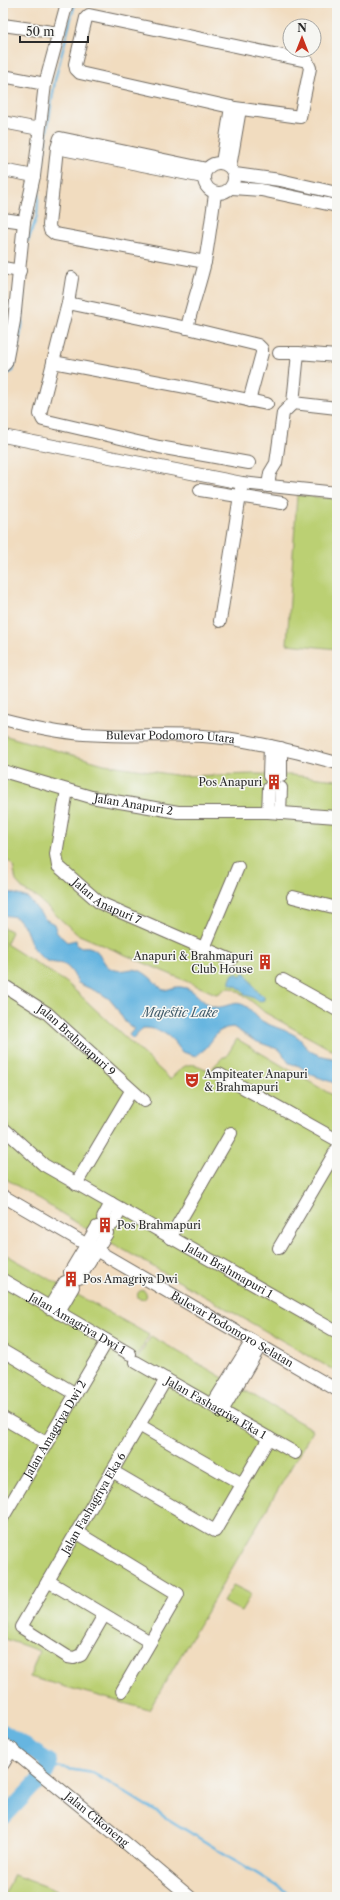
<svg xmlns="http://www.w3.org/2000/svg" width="340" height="1900" font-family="'Libre Caslon Text',serif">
<rect width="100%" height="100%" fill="#f6f6f2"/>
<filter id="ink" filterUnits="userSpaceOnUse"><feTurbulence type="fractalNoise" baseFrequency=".025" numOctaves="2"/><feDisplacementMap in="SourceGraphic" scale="8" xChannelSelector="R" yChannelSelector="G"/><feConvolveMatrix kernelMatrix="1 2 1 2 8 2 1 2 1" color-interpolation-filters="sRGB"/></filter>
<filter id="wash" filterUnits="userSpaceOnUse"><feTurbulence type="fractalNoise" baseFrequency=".012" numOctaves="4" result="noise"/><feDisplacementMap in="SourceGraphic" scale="16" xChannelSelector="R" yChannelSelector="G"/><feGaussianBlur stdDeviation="0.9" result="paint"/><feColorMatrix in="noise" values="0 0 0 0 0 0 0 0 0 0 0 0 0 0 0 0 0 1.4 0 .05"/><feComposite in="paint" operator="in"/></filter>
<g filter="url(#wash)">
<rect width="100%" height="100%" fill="#f1dcbf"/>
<g fill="#bbd073" stroke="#737e4f">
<path d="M297 495 337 499V649L287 644Z"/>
<path d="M3 735 104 764 181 776 256 774 291 775 337 780V1053L264 1012C259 1007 236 988 230 988 223 988 222 993 216 994L77 934 36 897 25 891 16 881 13 865 3 857Z"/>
<path d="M3 927 12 932 6 944 66 982 170 1079C185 1065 188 1059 209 1071L223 1057H226L237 1039 337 1098V1372L82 1226 3 1177Z"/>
<path d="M3 1253 149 1335 133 1363 134 1364 151 1336 313 1430 149 1710 30 1677 39 1651 3 1638Z"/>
<circle cx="142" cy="1295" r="4.5"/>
<path d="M233 1585 251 1594 241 1611 223 1602Z"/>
<path d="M14 1875 74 1897H3Z"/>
</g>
<g fill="#66b5e0" stroke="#487086">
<path d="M3 869 6 888 9 892 28 898 45 919 54 924 57 933 67 942 76 940 77 946C81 948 85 946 89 947 102 950 101 963 110 968 121 974 128 967 138 970 146 972 157 984 163 990 169 990 174 986 181 987 196 988 201 1004 214 1007 223 1009 233 1001 241 1004 250 1006 255 1017 262 1021 274 1028 289 1030 299 1038 304 1043 307 1050 314 1053 321 1057 329 1056 337 1060V1084L312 1075 299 1066 289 1063 280 1050 255 1041 233 1027 226 1028 218 1032 206 1048 196 1056 182 1052C172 1037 162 1028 143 1028L133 1039 129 1035 134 1029 125 1022 112 1001 102 994 78 983C64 952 57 971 40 956 27 945 29 924 15 917 12 916 7 916 3 915Z"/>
<path d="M245 972C251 981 255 992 264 996V1000L260 1002 254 998 246 995 238 987 230 984V980L233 974 237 973 240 976Z"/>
</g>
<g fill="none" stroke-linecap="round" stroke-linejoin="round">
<g stroke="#66b5e0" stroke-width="2.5">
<path d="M28 241 37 216 39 184 55 80 75 3"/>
<path d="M3 372 9 373 13 371 22 326 24 276"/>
<path d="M49 1766 93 1773 295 1897"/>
</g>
<g stroke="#66b5e0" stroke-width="16">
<path d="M3 1732 50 1762 46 1773"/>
<path d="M3 1818 42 1777"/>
</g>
</g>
</g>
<g filter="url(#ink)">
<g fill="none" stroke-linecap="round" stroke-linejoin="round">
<g stroke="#70695f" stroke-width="14">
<g id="minor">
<path d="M89 15 307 61 310 68 300 117 235 108 80 73 76 69 75 64 86 18Z"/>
<path d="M3 25 59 33"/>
<path d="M3 76 45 84 67 3"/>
<path d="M3 122 39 129"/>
<path d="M57 148 203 177"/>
<circle cx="219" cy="178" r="15"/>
<path d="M222 163 231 107"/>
<path d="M230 167 240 109"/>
<path d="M3 170 34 176"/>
<path d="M235 174 280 180 337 193"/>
<path d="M232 188 261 190 337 206"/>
<path d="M3 219 24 222"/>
<path d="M205 262 55 234 50 230 49 225 57 148 60 138 207 169"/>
<path d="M3 268 20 271"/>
<path d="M72 278 68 303 40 414 43 420 159 447 249 463"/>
<path d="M68 303 192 329 258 345 262 349V353L249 401"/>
<path d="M187 328C192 305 200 284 205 262 209 239 212 216 215 194"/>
<path d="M279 353H298"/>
<path d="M53 362 181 386 267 404"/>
<path d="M3 366 6 363 14 321 24 222 34 176 45 84"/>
<path d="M293 403 337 408"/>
<path d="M3 436 242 483 337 493"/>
<path d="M268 486 270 473 276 463 283 413 293 403 298 353 337 356"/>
<path d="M200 490 282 503"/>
<path d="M220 621 242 483"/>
<path id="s1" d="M3 719C30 726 56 732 84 734 123 737 163 734 203 736 249 739 293 751 337 763"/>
<path id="s2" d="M3 771 91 797 178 812H268L337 817"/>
<path d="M269 776 270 746"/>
<path d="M281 776V748"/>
<path id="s3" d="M67 790 56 854 58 866 100 903 231 960"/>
<path d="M268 812 269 788"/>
<path d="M280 813 281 788"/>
<path d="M293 897 337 908"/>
<path d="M204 948 238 867"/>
<path d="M283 980 337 1010"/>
<path id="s4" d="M3 985 47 1013 144 1101"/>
<path d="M219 1074 337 1140"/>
<path id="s5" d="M3 1128 44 1165 337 1332"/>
<path d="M76 1184 131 1091"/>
<path id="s6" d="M3 1196 337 1390"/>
<path d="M103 1218 111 1203"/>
<path d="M113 1224 121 1209"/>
<path d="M170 1238 231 1133"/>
<path d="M279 1248 337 1149"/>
<path d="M70 1272 97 1227"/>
<path d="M79 1278 107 1233"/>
<path id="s7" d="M3 1280 130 1354"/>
<path d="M49 1308 65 1282"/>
<path d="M58 1313 73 1287"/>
<path d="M3 1351 76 1394"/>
<path id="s8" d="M136 1362 295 1453"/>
<path d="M212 1405 252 1341"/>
<path d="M222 1411 260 1346"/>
<path d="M3 1418 46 1443"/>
<path d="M139 1425 242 1484"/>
<path d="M112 1471 215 1531 269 1438"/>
<path id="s9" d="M3 1517 107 1341"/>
<path d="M76 1532 178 1594 122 1691"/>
<path d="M48 1581 150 1642"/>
<path id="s10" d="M104 1615 81 1655 74 1658 68 1657 21 1627 166 1379"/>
<path id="s11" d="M3 1743 109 1829 190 1897"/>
<path d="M3 1764 12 1749"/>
</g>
</g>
<use href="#minor" stroke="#fff" stroke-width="12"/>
</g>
</g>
<defs>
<g id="building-bare" transform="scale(1.2)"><path d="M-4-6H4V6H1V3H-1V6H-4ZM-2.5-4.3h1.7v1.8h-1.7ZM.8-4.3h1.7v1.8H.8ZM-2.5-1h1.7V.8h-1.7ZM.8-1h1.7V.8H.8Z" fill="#c8321e" stroke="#f6f6f2" stroke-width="2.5" paint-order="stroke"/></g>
<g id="theatre-bare" transform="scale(1.2)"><path d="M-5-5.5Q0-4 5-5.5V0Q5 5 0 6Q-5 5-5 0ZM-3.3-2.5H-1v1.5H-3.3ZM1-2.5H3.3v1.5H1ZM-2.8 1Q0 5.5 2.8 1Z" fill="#c8321e" stroke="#f6f6f2" stroke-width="2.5" paint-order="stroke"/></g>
</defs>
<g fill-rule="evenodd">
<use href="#building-bare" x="274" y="782"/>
<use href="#building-bare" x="265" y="962"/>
<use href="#theatre-bare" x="192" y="1080"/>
<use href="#building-bare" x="105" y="1225"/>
<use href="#building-bare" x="71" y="1279"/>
</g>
<g text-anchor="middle" stroke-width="3" stroke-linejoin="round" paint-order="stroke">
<g font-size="11" fill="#2b2b2b" stroke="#f6f6f2">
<text dy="4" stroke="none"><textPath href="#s1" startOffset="169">Bulevar Podomoro Utara</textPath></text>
<text dy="4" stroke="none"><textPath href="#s2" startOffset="135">Jalan Anapuri 2</textPath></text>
<text dy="4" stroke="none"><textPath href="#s3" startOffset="138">Jalan Anapuri 7</textPath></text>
<text dy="4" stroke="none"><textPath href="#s4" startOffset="92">Jalan Brahmapuri 9</textPath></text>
<text dy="4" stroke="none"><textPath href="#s5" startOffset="268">Jalan Brahmapuri 1</textPath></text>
<text dy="4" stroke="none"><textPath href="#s7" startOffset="86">Jalan Amagriya Dwi 1</textPath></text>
<text dy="4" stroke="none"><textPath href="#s6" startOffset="265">Bulevar Podomoro Selatan</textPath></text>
<text dy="4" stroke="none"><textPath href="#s8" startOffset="92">Jalan Fashagriya Eka 1</textPath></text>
<text dy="4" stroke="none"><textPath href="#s9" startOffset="102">Jalan Amagriya Dwi 2</textPath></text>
<text dy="4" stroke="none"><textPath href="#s10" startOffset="259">Jalan Fashagriya Eka 6</textPath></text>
<text dy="4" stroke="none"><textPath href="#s11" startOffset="121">Jalan Cikoneng</textPath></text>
</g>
<g font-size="11" fill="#2b2b2b" stroke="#f6f6f2" text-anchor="start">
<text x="262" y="786" text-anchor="end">Pos Anapuri</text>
<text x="253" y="960" text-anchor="end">Anapuri &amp; Brahmapuri<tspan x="253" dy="13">Club House</tspan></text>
<text x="204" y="1078">Ampiteater Anapuri<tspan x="204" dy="13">&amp; Brahmapuri</tspan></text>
<text x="117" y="1229">Pos Brahmapuri</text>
<text x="83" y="1283">Pos Amagriya Dwi</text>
</g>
<g font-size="12" font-style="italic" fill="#405b6a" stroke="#f6f6f2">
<text x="180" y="1017">Majestic Lake</text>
</g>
</g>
<rect width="340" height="1900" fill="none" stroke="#f6f6f2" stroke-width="16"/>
<g transform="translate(302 38)"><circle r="19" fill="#f6f6f2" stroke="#a5a5a2"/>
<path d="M0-3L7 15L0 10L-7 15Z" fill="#c8321e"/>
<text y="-6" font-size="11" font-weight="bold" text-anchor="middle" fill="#2b2b2b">N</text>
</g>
<path d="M20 36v6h68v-6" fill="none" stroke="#2b2b2b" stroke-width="2"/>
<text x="26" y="36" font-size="12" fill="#2b2b2b" stroke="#f6f6f2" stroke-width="3" paint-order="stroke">50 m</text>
</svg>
